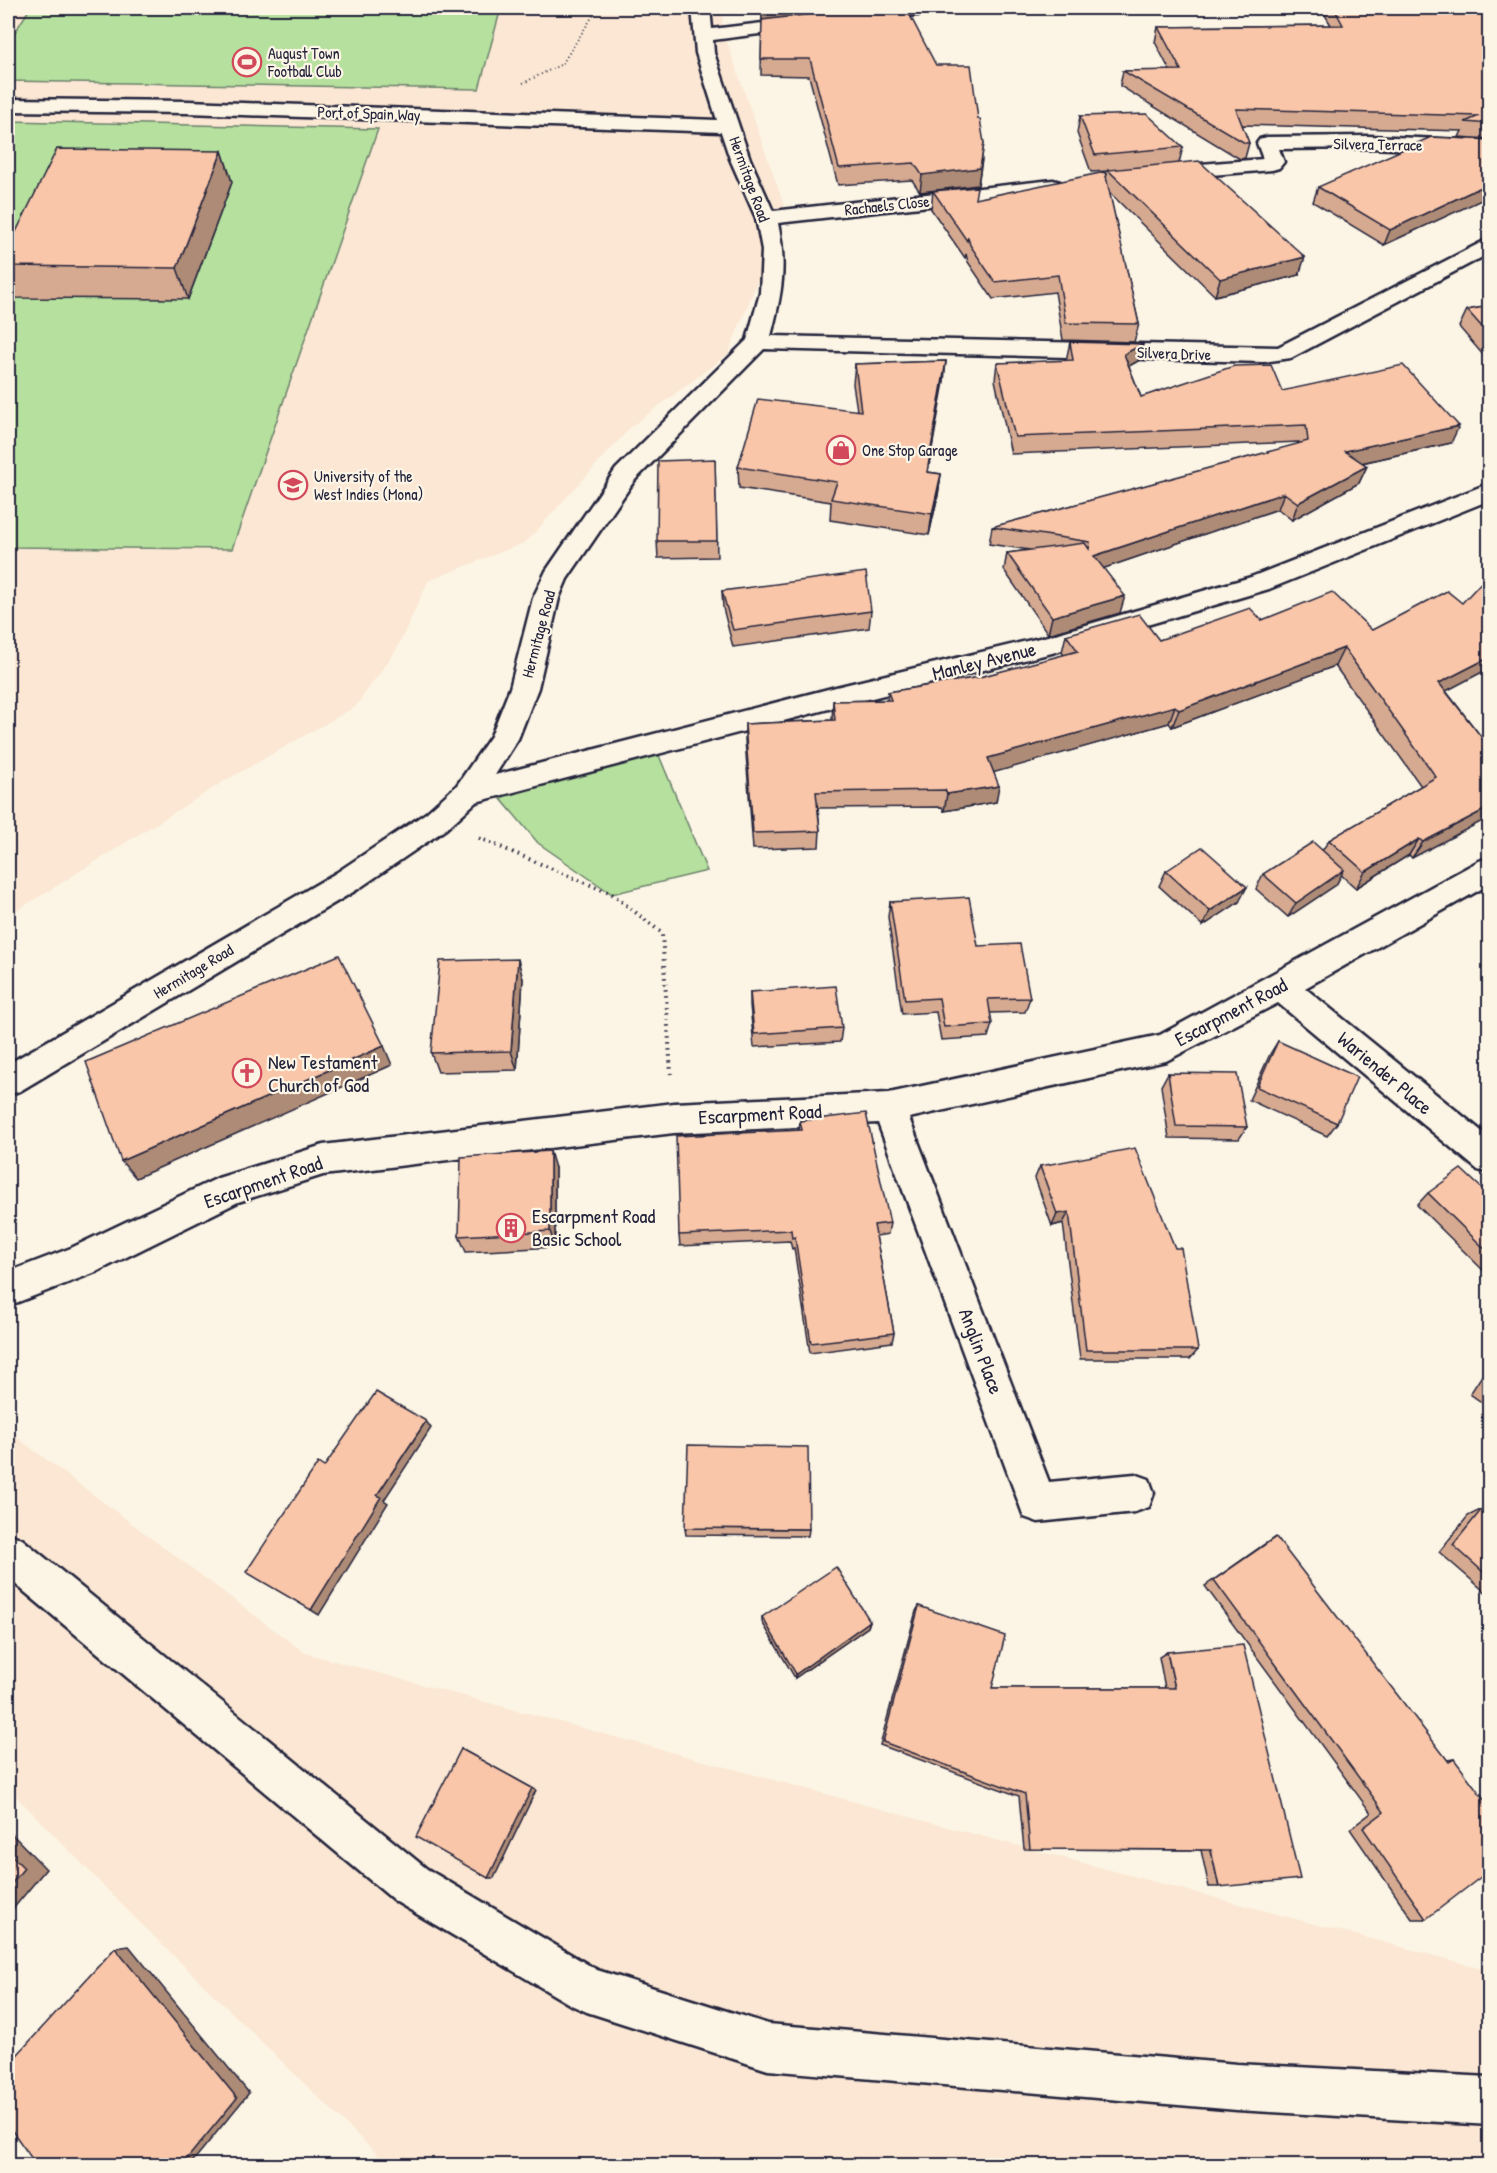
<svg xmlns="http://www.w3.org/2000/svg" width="1497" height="2173" font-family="'Patrick Hand',sans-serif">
<rect width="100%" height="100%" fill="#fcf5e5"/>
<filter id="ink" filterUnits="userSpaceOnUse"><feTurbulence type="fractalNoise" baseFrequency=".0167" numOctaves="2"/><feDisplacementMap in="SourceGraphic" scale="12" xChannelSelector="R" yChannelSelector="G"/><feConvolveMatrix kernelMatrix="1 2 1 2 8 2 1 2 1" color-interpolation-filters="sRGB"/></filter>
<g filter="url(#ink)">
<g fill="#fbe7d3">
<path d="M8 8H723L722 28 786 211 728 354 631 427 526 542 428 581 397 649 355 707 223 782 8 916Z"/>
<path d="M8 1431 305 1653 962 1831 1489 1970V2165H388L139 1922 8 1788Z"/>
</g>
<g fill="#b5e09d" stroke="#6c816c" stroke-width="1.5">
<path d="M30 8H501L479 89 8 81V43Z"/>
<path d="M8 121 378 129 232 549 8 547Z"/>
<path d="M653 741 707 871 612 894 538 843 496 793Z"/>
</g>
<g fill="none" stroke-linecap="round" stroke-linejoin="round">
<g stroke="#22223b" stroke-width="5">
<g id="minor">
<path d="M692 8H710L712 29 806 18 812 19 815 23 812 27 806 28 713 40 714 53 750 159 773 211 1053 180 1060 182 1063 186 1060 190 1053 192 778 223C787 266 782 293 771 336L1278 347 1490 238V253L1291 358 1263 362 764 349 634 481 567 579 559 598 538 688 518 739 495 775 836 687 1052 635 1251 577 1490 483V500L1269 589 1052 653 836 707 476 802 446 829 358 889 20 1091 8 1095V1064L336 873 426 813 457 785 491 736 510 688 533 598 546 571 616 469 747 340 760 293 762 250 756 218 730 159 721 132 188 113 8 111V99L188 101 717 120 696 53Z"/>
<path d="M890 8H943L940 12 934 13 863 21 857 20 854 16 857 12Z"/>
<path d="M1369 136 1490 141V153L1369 148 1279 149 1284 162 1279 168 1272 170 1163 179 1156 177 1153 173 1156 169 1163 167 1263 159 1257 143 1260 139 1267 137Z"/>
<path d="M1490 857V884L1305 988 1490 1138V1174L1478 1170 1278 1003 1166 1061 909 1118 1049 1482 1135 1474 1149 1479 1154 1493 1149 1507 1135 1512 1038 1522 1024 1517 878 1123 674 1133 323 1175 238 1202 96 1272 8 1306V1272L71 1248 218 1178 323 1145 674 1103 889 1093 1160 1035 1479 861Z"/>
<path d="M8 1533 22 1539 427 1869 597 1970 768 2024 1237 2064 1490 2077V2125L1237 2110 768 2070 587 2012 571 2005 395 1901 8 1578Z"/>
</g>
</g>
<path stroke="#22223b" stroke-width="2" stroke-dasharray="1 3" stroke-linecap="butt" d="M523 83 562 64 598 8"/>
<path stroke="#22223b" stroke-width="4" stroke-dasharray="1.5 4.5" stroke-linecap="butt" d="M479 838 612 894 662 933 671 1074"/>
<use href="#minor" fill="#fcf5e5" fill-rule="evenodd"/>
</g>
<g fill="#d6aa91" stroke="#22223b" stroke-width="1.5">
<path d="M742 8H906L982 160 978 185 920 192 912 180 838 185 809 76 761 75 762 13H742Z"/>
<path d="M1321 8H1490V139L1459 137 1462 131 1242 125 1249 143 1245 158 1240 159 1120 86 1123 71H1170L1155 42 1158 27 1331 25Z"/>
<path d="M1080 116 1183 147 1179 163 1299 275 1215 296 1109 192 1139 324 1134 342 1063 340 1055 292 993 299 968 262 966 254 965 258 931 209 933 191 975 199 1106 178 1108 171 1091 172 1077 133Z"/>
<path d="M222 151 232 182 188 299 13 298 8 286V248Z"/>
<path d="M1318 187 1488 196 1384 245 1313 202Z"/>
<path d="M1490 306V363L1459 327 1467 310Z"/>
<path d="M1070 342 1143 344 1138 361 1129 366 1141 397 1282 391 1451 443 1362 463 1367 466 1359 483 1292 520 1278 509 1104 568 1120 613 1048 634 1004 570 1007 553 1030 550 989 544 992 527 1299 444V442L1011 454 995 380 997 363 1066 361Z"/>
<path d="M946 361 928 472 941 474 938 495 929 535 830 520 831 502 739 488 738 467 857 410 853 384 855 364Z"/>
<path d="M715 459 717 557 658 558 657 541Z"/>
<path d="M722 591 871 611 869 628 733 647 723 608Z"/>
<path d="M1262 620 1372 630 1446 691 1490 748 1412 858 1409 855 1356 888 1341 875 1336 885 1288 917 1256 889 1263 874 1322 851 1329 840 1421 786 1335 666 1172 727 1169 723 994 772 996 802 944 811 942 807 818 808 820 831 819 847 753 849 745 740V724L832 720 833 701 887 700 888 692 980 677 1064 655 1062 652 1066 635 1159 640Z"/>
<path d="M1166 871 1239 902 1203 926 1159 886Z"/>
<path d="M890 902 978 946 1030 998 1025 1012 990 1013 992 1024 988 1037 941 1040 936 1012 902 1014 888 917Z"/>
<path d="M523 979 517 1070 438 1072 431 1053Z"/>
<path d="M750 992 842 1028 840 1042 754 1047 750 1005Z"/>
<path d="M1278 1041 1337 1123 1327 1136 1249 1100 1270 1054Z"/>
<path d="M1168 1073 1247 1127 1239 1139 1169 1138 1161 1086Z"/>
<path d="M800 1121 890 1223 888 1234 876 1236 894 1333 892 1342 810 1353 794 1248 792 1249 790 1241 680 1246 679 1235 799 1130Z"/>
<path d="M1040 1166 1175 1248 1198 1350 1190 1359H1080L1063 1223 1052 1226 1035 1178Z"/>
<path d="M555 1168V1247L466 1252 459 1236Z"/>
<path d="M1428 1193 1490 1196V1277L1417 1205Z"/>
<path d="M1490 1363V1408L1470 1394Z"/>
<path d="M1490 1501V1596L1439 1552 1468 1516 1482 1509 1484 1510Z"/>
<path d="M685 1528 809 1529 808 1536 686 1535Z"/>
<path d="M1266 1543 1447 1760 1454 1759 1426 1919H1412L1350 1829 1371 1813 1205 1586Z"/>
<path d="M919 1606 992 1688H1165L1159 1657 1167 1652 1219 1887H1209L1201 1850 1024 1849 1019 1796 880 1745 916 1611Z"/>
<path d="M762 1617 870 1621 868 1627 795 1678 762 1622Z"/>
</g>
<g fill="#ae8b76" stroke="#22223b" stroke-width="1.5">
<path d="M762 8H880L762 21Z"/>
<path d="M984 143 978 185 920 192 922 175Z"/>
<path d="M222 151 232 182 188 299 177 268Z"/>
<path d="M1490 183V196L1384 245 1390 230Z"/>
<path d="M1305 257 1299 275 1215 296 1220 279Z"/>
<path d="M1143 344 1138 361 1120 371 1124 354Z"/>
<path d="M946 361 944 382 924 493 927 472Z"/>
<path d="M1459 426 1451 443 1338 468 1345 451Z"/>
<path d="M1367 466 1359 483 1292 520 1298 503Z"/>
<path d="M941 474 938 495 929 535 932 514Z"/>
<path d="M1284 493 1278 509 1090 573 1094 556Z"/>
<path d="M1125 596 1120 613 1048 634 1052 617Z"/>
<path d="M1344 648 1335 666 1172 727 1179 710Z"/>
<path d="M1490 657V668L1429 700 1439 683Z"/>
<path d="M1175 706 1169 723 985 775 988 758Z"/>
<path d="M999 786 996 802 944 811 947 794Z"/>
<path d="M1490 807V817L1412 858 1423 842Z"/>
<path d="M1419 839 1409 855 1356 888 1365 872Z"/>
<path d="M1344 870 1336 885 1288 917 1296 903Z"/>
<path d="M1247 887 1239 902 1203 926 1210 911Z"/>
<path d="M518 959 523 979 517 1070 511 1051Z"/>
<path d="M384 1046 392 1065 136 1178 121 1161Z"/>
<path d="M550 1151 555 1168V1247L550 1231Z"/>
<path d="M1069 1212 1063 1223 1052 1226 1057 1214Z"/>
<path d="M426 1421 431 1428 384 1500 388 1503 319 1615 311 1610 377 1495Z"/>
<path d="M870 1621 868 1627 795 1678 796 1674Z"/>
<path d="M461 1749 536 1790 494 1878H488Z"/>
<path d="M8 1830 46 1869 8 1915Z"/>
<path d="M129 1946 249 2093 189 2166H181L115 1948Z"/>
</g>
<g fill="#f9c6a9" stroke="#22223b" stroke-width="1.5">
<path d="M862 8H906L936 65H971L978 119H980L984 143 980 168 922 175 914 163 839 168 810 59H761L762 20Z"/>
<path d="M1334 8H1490V124L1465 122 1479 116 1236 109 1249 143H1245L1123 71 1181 70 1158 27 1343 25Z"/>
<path d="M1147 114 1183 147 1095 155 1080 116Z"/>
<path d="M1431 137 1490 140V183L1390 230 1318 187Z"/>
<path d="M57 149 222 151 177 268 8 266V248Z"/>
<path d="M1199 161 1305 257 1220 279 1108 170Z"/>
<path d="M1105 172 1139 324 1066 323 1058 275 995 282 970 245 968 237 967 241 933 191 977 187 975 199Z"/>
<path d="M1490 306V336L1467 310Z"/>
<path d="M1070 342 1143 344 1124 354 1141 397 1234 366 1271 365 1282 391 1403 365 1459 426 1345 451 1367 466 1298 503 1284 493 1094 556 1125 596 1052 617 1007 553 1085 543 1089 549 1090 542 992 527 1308 441 1306 425 1015 437 997 363 1073 360Z"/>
<path d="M946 361 927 472 941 474 932 514 831 499 837 482 738 467 758 399 861 411 855 364Z"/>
<path d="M715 459 717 541H657L658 461Z"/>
<path d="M866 572 871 611 733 630 722 591Z"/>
<path d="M1490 573V657L1439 683 1490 748V807L1423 842 1419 839 1365 872 1329 840 1436 777 1344 648 1179 710 1175 706 988 758 999 786 947 794 945 790 816 792 820 831 753 833 745 724 835 720 833 701 891 700 888 692 980 677 1078 651 1066 635 1139 614 1159 640 1250 608 1262 620 1332 592 1372 630 1447 591 1462 603Z"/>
<path d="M1313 842 1344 870 1296 903 1263 874Z"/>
<path d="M1202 847 1247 887 1210 911 1166 871Z"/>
<path d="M969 897 978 946 1020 944 1030 998 988 999 992 1024 944 1027 939 998 905 1000 890 902Z"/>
<path d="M339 955 384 1046 121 1161 86 1062Z"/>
<path d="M518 959 511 1051 431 1053 440 961Z"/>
<path d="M836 986 842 1028 754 1034 750 992Z"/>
<path d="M1278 1041 1357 1077 1337 1123 1257 1087Z"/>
<path d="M1168 1073 1237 1074 1247 1127 1176 1126Z"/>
<path d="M866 1113 890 1223 874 1225 894 1333 811 1343 795 1237 792 1238 791 1230 679 1235 676 1136 802 1130 800 1121Z"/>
<path d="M1135 1148 1175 1248H1181L1198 1350H1086L1069 1212 1057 1214 1040 1166Z"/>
<path d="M550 1151V1231L459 1236 461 1157Z"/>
<path d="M1461 1169 1490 1196V1254L1428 1193Z"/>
<path d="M1490 1375V1389L1483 1385Z"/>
<path d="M376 1392 426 1421 377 1495 381 1497 311 1610 246 1572 318 1463 324 1467Z"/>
<path d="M688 1445 808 1447 809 1529 685 1528Z"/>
<path d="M1482 1509 1490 1515V1578L1453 1545Z"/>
<path d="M1276 1537 1449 1762 1454 1759 1490 1807V1870L1426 1919 1363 1828 1384 1812 1214 1580Z"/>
<path d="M836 1567 870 1621 796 1674 762 1617Z"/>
<path d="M919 1606 1005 1636 992 1688H1175L1167 1652 1243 1645 1300 1879 1219 1887 1211 1850 1030 1849 1025 1794 883 1742Z"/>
<path d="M461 1749 532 1788 488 1878 416 1837Z"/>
<path d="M8 1852 24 1868 8 1888Z"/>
<path d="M115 1948 237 2098 181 2166H37L8 2125V2065Z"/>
</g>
</g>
<defs>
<g id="stadium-ring" transform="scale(1.5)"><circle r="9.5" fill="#fcf5e5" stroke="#d1495b" stroke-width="1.5"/><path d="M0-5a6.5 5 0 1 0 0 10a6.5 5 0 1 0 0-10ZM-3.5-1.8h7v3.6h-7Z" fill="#d1495b"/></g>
<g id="shop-ring" transform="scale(1.5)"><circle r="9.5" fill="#fcf5e5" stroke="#d1495b" stroke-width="1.5"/><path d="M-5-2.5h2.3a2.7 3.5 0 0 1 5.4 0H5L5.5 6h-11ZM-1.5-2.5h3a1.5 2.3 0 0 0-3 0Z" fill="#d1495b"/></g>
<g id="university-ring" transform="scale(1.5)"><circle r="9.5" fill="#fcf5e5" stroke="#d1495b" stroke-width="1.5"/><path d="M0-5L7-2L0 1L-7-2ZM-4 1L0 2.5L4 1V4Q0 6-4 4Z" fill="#d1495b"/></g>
<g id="church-ring" transform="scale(1.5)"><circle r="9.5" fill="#fcf5e5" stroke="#d1495b" stroke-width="1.5"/><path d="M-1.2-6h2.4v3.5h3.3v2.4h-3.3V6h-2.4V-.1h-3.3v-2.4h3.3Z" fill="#d1495b"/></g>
<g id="building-ring" transform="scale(1.5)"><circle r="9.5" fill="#fcf5e5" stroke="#d1495b" stroke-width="1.5"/><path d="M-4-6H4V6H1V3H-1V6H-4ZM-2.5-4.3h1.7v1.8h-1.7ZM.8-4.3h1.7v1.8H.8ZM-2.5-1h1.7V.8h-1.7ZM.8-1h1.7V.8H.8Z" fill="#d1495b"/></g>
</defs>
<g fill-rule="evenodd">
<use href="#stadium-ring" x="247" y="62"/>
<use href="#shop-ring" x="841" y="450"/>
<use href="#university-ring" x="293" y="485"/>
<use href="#church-ring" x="247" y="1073"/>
<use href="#building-ring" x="511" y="1228"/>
</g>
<g text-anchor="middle" stroke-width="4.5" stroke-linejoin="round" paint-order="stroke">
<g font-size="16" fill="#22223b" stroke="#fcf5e5" text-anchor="start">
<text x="268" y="59">August Town<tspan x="268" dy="18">Football Club</tspan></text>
<text x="862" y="456">One Stop Garage</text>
<text x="314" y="482">University of the<tspan x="314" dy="18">West Indies (Mona)</tspan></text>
</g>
<g font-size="16" fill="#22223b" stroke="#fcf5e5">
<text transform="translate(369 113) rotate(2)" y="6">Port of Spain Way</text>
<text transform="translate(1378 144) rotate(1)" y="6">Silvera Terrace</text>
<text transform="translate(750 179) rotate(70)" y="6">Hermitage Road</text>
<text transform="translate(887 205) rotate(-6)" y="6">Rachaels Close</text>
<text transform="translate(1174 353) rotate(2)" y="6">Silvera Drive</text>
<text transform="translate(538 634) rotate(-75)" y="6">Hermitage Road</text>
<text transform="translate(193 971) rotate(-31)" y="6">Hermitage Road</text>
</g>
<g font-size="20" fill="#22223b" stroke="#fcf5e5">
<text transform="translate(984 661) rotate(-14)" y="7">Manley Avenue</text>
<text transform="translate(1231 1012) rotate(-28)" y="7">Escarpment Road</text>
<text transform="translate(1385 1073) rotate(40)" y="7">Wariender Place</text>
<text transform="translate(760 1114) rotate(-3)" y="7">Escarpment Road</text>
<text transform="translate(263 1182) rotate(-19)" y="7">Escarpment Road</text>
<text transform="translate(981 1351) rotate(69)" y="7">Anglin Place</text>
</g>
<g font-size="20" fill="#22223b" stroke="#fcf5e5" text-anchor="start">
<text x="268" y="1069">New Testament<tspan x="268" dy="23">Church of God</tspan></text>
<text x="532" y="1223">Escarpment Road<tspan x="532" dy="23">Basic School</tspan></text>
</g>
</g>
<rect width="1497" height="2173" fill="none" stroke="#fcf5e5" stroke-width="30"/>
<rect x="15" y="15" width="1467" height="2143" fill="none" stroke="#22223b" stroke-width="2" filter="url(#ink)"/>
</svg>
